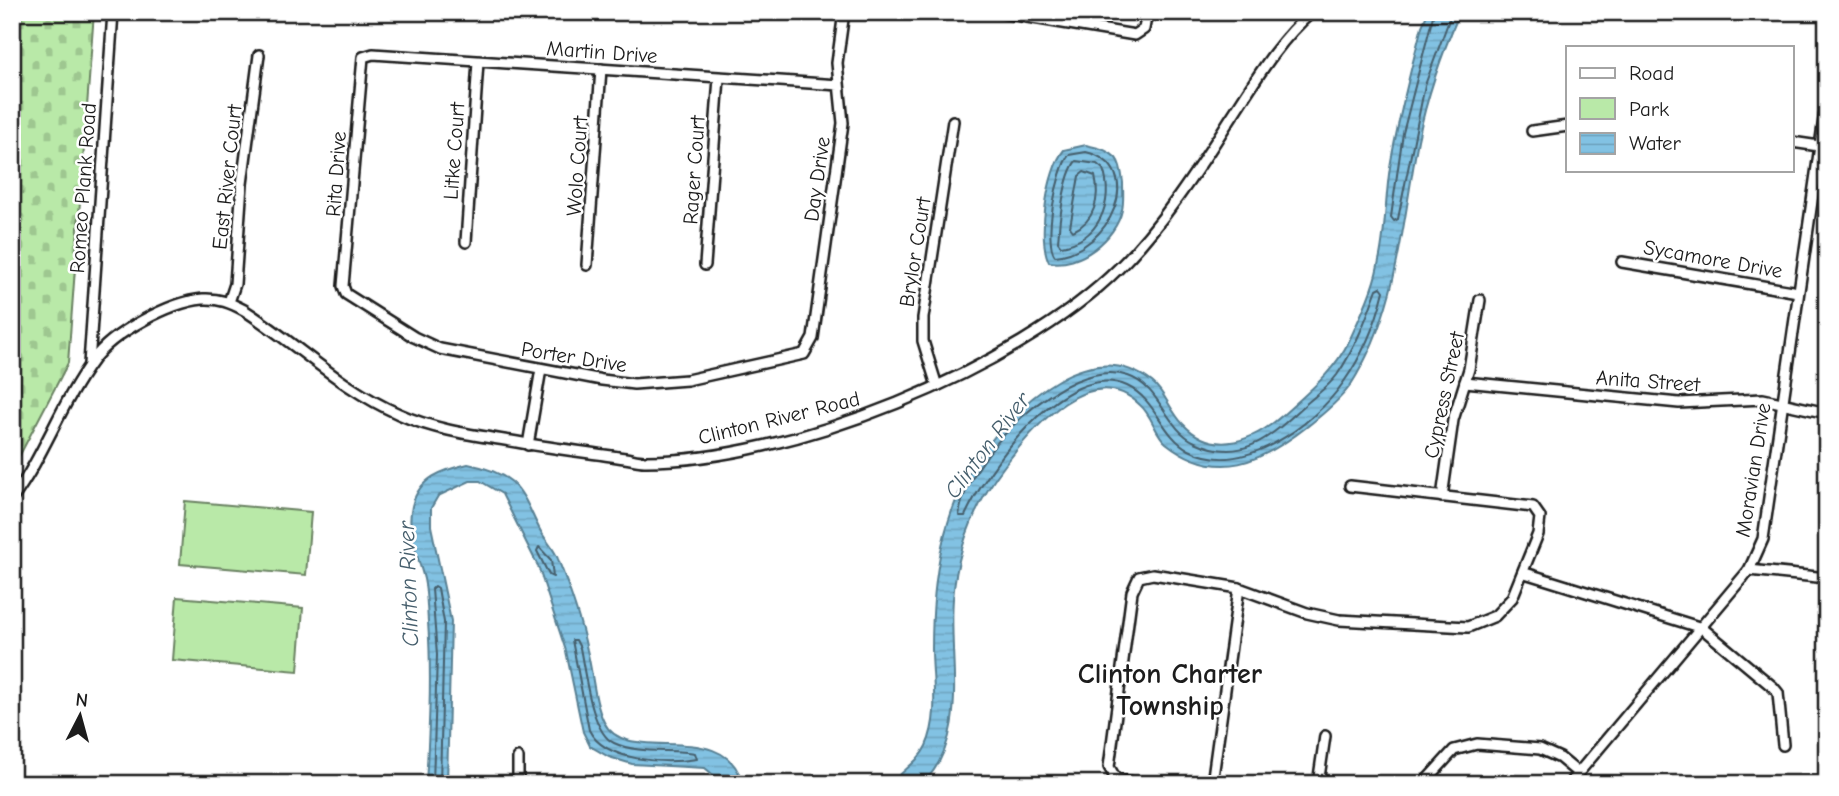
<svg xmlns="http://www.w3.org/2000/svg" width="1839" height="796" font-family="'Comic Neue',sans-serif">
<defs>
<pattern id="cemetery-stones" width="16" height="16" patternUnits="userSpaceOnUse" patternTransform="scale(1.75)"><rect width="16" height="16" fill="#b9e9a8"/><path d="M2 7V4a2 2 0 0 1 4 0v3zM10 15v-3a2 2 0 0 1 4 0v3z" fill="#9ec790"/></pattern>
<pattern id="water-rules" width="6" height="5" patternUnits="userSpaceOnUse" patternTransform="scale(1.75)"><rect width="6" height="5" fill="#82c2e3"/><path d="M0 2.5h6" fill="none" stroke="#70a6c2"/></pattern>
</defs>
<rect width="100%" height="100%" fill="#fff"/>
<filter id="ink" filterUnits="userSpaceOnUse"><feTurbulence type="fractalNoise" baseFrequency=".0143" numOctaves="2"/><feDisplacementMap in="SourceGraphic" scale="14" xChannelSelector="R" yChannelSelector="G"/><feConvolveMatrix kernelMatrix="1 2 1 2 8 2 1 2 1" color-interpolation-filters="sRGB"/></filter>
<g filter="url(#ink)">
<g fill="#b9e9a8" stroke="#6a8262" stroke-width="2">
<path d="M185 501 311 512 306 575 180 564Z"/>
<path d="M177 597 303 608 298 671 172 660Z"/>
</g>
<path fill="url(#cemetery-stones)" stroke="#6a8262" stroke-width="2" d="M12 12H94L68 363 12 470Z"/>
<g fill="url(#water-rules)" stroke="#598093" stroke-width="2">
<path d="M1428 12H1460C1442 53 1427 96 1418 140 1402 225 1398 311 1350 386 1339 401 1322 415 1308 426 1262 462 1218 484 1166 443 1155 434 1152 415 1140 405 1091 358 1033 428 1005 465 974 505 957 549 953 599 948 659 971 737 922 784H891C902 770 918 763 926 746 940 715 932 681 932 649 932 580 942 506 984 450 1020 402 1090 334 1152 382 1165 392 1171 412 1183 424 1215 458 1255 440 1284 414 1309 391 1334 372 1349 341 1360 317 1373 291 1378 265 1386 233 1385 199 1390 167 1398 119 1410 73 1422 26Z"/>
<path d="M1086 145C1097 148 1108 149 1116 158 1121 164 1122 175 1123 183 1123 192 1124 201 1122 210 1116 239 1079 268 1049 262 1037 239 1047 170 1064 150Z"/>
<path d="M468 464C484 467 499 472 512 482 525 494 531 513 539 528 544 539 554 548 558 559 569 587 581 622 587 650 593 673 594 702 604 722 626 768 725 715 743 784H724L705 768 632 764 609 757 590 746 583 732 566 651 538 566 502 494 480 481H470L438 496 431 508V526L451 621 447 784H426C429 730 432 676 428 622 427 608 427 593 424 579 418 555 406 532 412 506 419 477 443 470 468 464Z"/>
</g>
<g fill="none" stroke-linecap="round" stroke-linejoin="round">
<g stroke="#455e6c" stroke-width="2">
<path d="M1434 12 1403 133 1391 217 1394 221 1398 219 1425 85 1452 12"/>
<path d="M1086 152C1149 167 1109 252 1055 256 1043 241 1057 169 1069 155Z"/>
<path d="M1076 161 1097 164 1103 169C1115 202 1098 241 1061 246L1058 242C1059 222 1064 175 1076 161Z"/>
<path d="M1084 172 1095 176C1100 198 1095 221 1073 231L1070 227 1079 176Z"/>
<path d="M1381 287 1384 291C1376 324 1363 355 1343 383 1313 426 1242 478 1189 450 1161 435 1157 400 1127 386 1065 358 986 470 965 516H959C964 460 1066 354 1128 376 1161 387 1165 428 1195 442 1244 465 1272 435 1306 404 1316 395 1329 386 1337 375 1355 349 1366 319 1377 289Z"/>
<path d="M539 547 551 560 553 577 549 575 537 551Z"/>
<path d="M572 640H576L580 648C585 671 591 733 614 743 637 754 670 749 695 753L697 759C665 764 605 762 589 730Z"/>
<path d="M433 784 437 655 432 589 435 586 438 588 444 622 440 784"/>
</g>
<g stroke="#1c1c1c" stroke-width="14">
<g id="minor">
<path d="M996 12 1135 35 1144 29 1147 12"/>
<path d="M839 85 373 54 363 57 343 286 346 294 414 337 440 349 602 380 634 384 687 380 804 354 813 338 843 123 837 63 844 12"/>
<path d="M1532 131 1568 126"/>
<path d="M1792 142 1819 146"/>
<path d="M466 242 478 62"/>
<path d="M1622 262 1798 292"/>
<path d="M587 265 601 69"/>
<path d="M705 265 719 78"/>
<path d="M229 302 235 284 242 184 259 55"/>
<path d="M89 364 113 12"/>
<path d="M1465 382 1679 403 1763 399 1827 413"/>
<path d="M937 386 923 341V318L953 121"/>
<path d="M528 445 541 369"/>
<path d="M1442 497 1453 420 1469 369 1480 300"/>
<path d="M12 499C44 456 61 403 93 360 112 333 170 302 203 299 219 298 231 303 244 310 296 343 341 389 399 414 434 430 473 435 511 441 549 448 587 452 625 458 632 459 638 461 644 461 788 462 1017 370 1119 268 1162 225 1197 171 1230 119 1255 81 1277 42 1312 12"/>
<path d="M1749 570 1827 578"/>
<path d="M1525 573 1702 628 1773 687 1778 693 1783 745"/>
<path d="M518 784V758"/>
<path d="M1143 784 1116 779 1109 767 1132 592 1139 577 1153 574 1239 588 1307 613 1339 620 1468 627 1495 616 1512 598 1538 534 1540 517 1533 507 1350 486"/>
<path d="M1212 784 1239 588"/>
<path d="M1318 784 1325 736"/>
<path d="M1423 784 1454 750 1477 744 1540 749 1560 758 1578 773"/>
<path d="M1569 784 1749 570 1763 539 1827 98"/>
</g>
</g>
<use href="#minor" stroke="#fff" stroke-width="9"/>
</g>
</g>
<g text-anchor="middle" stroke-width="5" stroke-linejoin="round" paint-order="stroke">
<g font-size="21" fill="#1c1c1c" stroke="#fff">
<text transform="translate(602 52) rotate(4)" y="7">Martin Drive</text>
<text transform="translate(454 151) rotate(-86)" y="7">Litke Court</text>
<text transform="translate(577 166) rotate(-86)" y="7">Wolo Court</text>
<text transform="translate(694 170) rotate(-86)" y="7">Rager Court</text>
<text transform="translate(336 174) rotate(-86)" y="7">Rita Drive</text>
<text transform="translate(227 177) rotate(-84)" y="7">East River Court</text>
<text transform="translate(817 179) rotate(-82)" y="7">Day Drive</text>
<text transform="translate(83 188) rotate(-86)" y="7">Romeo Plank Road</text>
<text transform="translate(915 252) rotate(-81)" y="7">Brylor Court</text>
<text transform="translate(1713 259) rotate(10)" y="7">Sycamore Drive</text>
<text transform="translate(574 357) rotate(9)" y="7">Porter Drive</text>
<text transform="translate(1648 381) rotate(4)" y="7">Anita Street</text>
<text transform="translate(1444 395) rotate(-78)" y="7">Cypress Street</text>
<text transform="translate(779 418) rotate(-14)" y="7">Clinton River Road</text>
<text transform="translate(1753 470) rotate(-81)" y="7">Moravian Drive</text>
</g>
<g font-size="23" font-style="italic" fill="#455e6c" stroke="#fff">
<text transform="translate(987 445) rotate(-53)" y="8">Clinton River</text>
<text transform="translate(408 584) rotate(-92)" y="8">Clinton River</text>
</g>
<g font-size="28" font-weight="bold" fill="#1c1c1c" stroke="#fff">
<text x="1170" y="683">Clinton Charter<tspan x="1170" dy="32">Township</tspan></text>
</g>
</g>
<rect width="1839" height="796" fill="none" stroke="#fff" stroke-width="42"/>
<rect x="21" y="21" width="1797" height="754" fill="none" stroke="#1c1c1c" stroke-width="2.5" filter="url(#ink)"/>
<rect x="1566" y="46" width="228" height="126" fill="#ffffff" stroke="#a4a4a4" stroke-width="2"/>
<rect x="1580" y="68" width="35" height="10" fill="#ffffff" stroke="#a4a4a4" stroke-width="2"/>
<text x="1629" y="80" font-size="21" fill="#1c1c1c">Road</text>
<rect x="1580" y="98" width="35" height="21" fill="#b9e9a8" stroke="#a4a4a4" stroke-width="2"/>
<text x="1629" y="116" font-size="21" fill="#1c1c1c">Park</text>
<rect x="1580" y="133" width="35" height="21" fill="url(#water-rules)" stroke="#a4a4a4" stroke-width="2"/>
<text x="1629" y="150" font-size="21" fill="#1c1c1c">Water</text>
<g transform="translate(80 716) rotate(6)" stroke="#ffffff" stroke-width="5" paint-order="stroke">
<path d="M0-5L12 26L0 18L-12 26Z" fill="#1c1c1c"/>
<text y="-10" font-size="19" font-weight="bold" text-anchor="middle" fill="#1c1c1c">N</text>
</g>
</svg>
